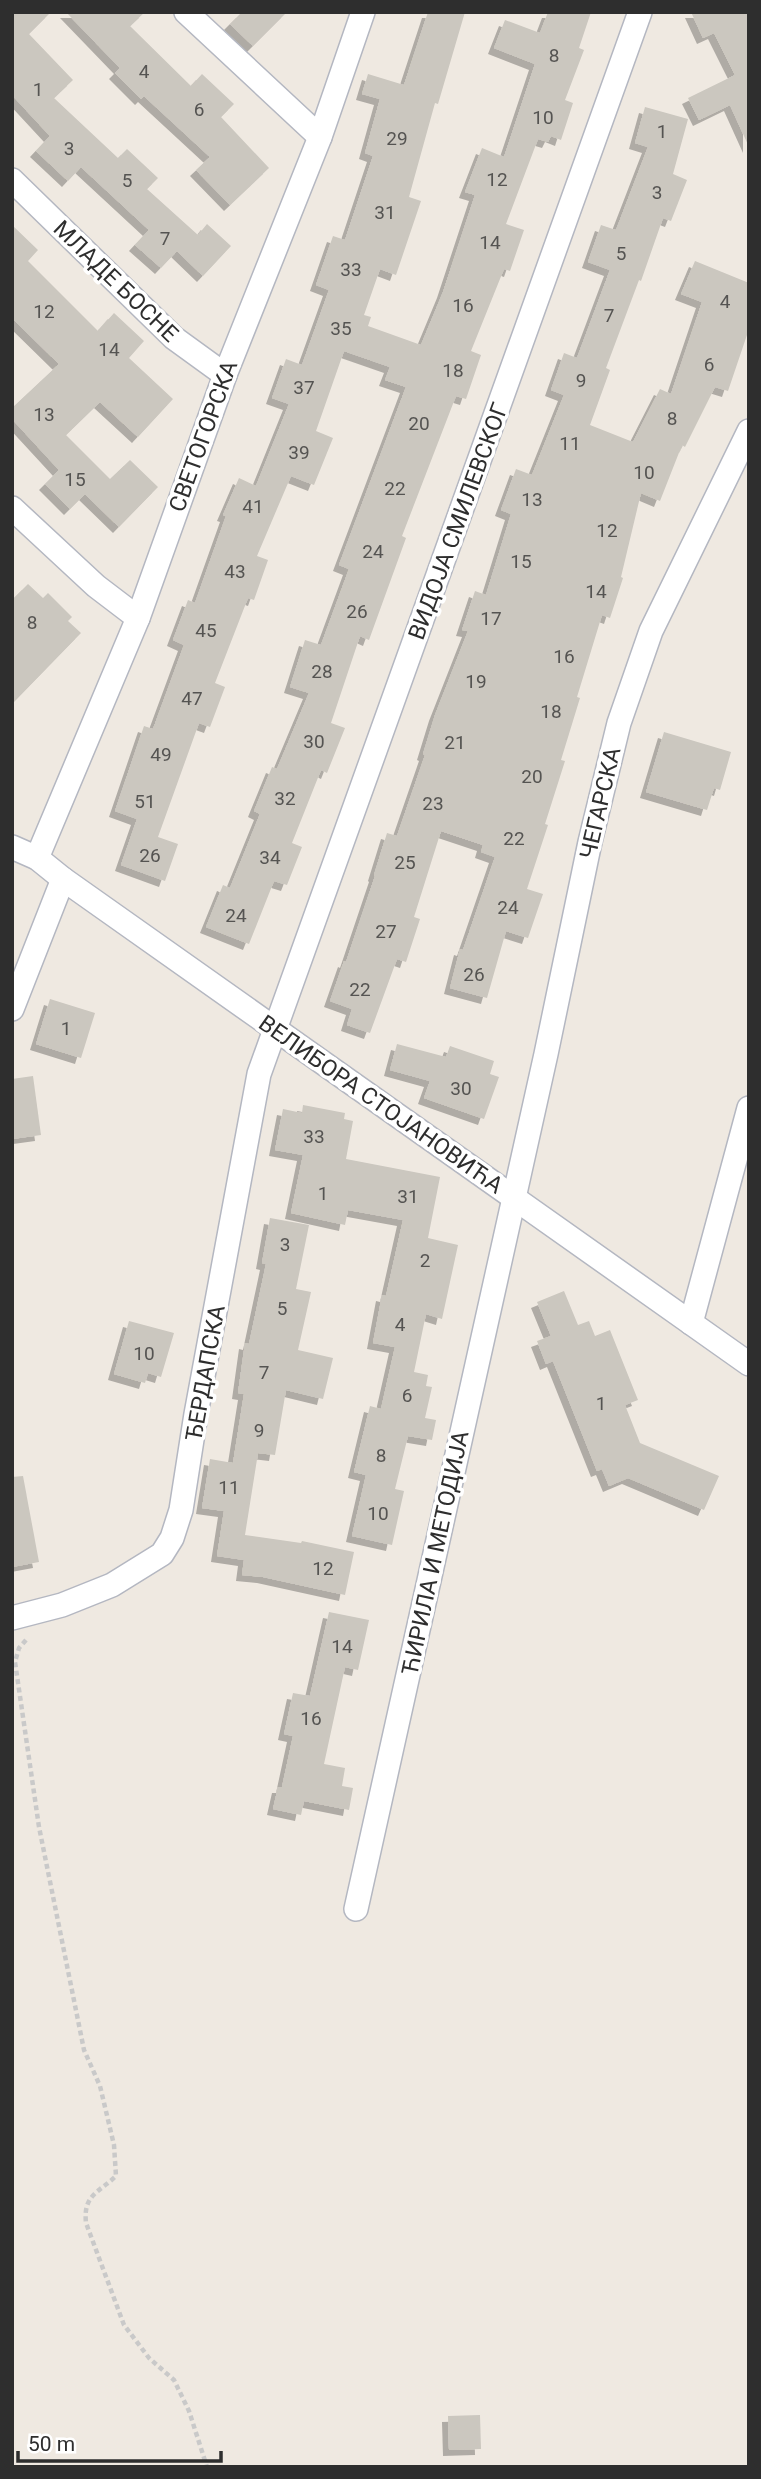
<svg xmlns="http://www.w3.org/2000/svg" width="761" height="2479" font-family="Roboto,sans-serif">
<defs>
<filter id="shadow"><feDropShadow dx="-6" dy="6" stdDeviation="0" flood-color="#0004"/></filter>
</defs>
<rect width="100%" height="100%" fill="#efe9e1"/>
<g fill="#cbc7bf" filter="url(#shadow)">
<path d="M12 12H51L29 34 73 80 54 98 118 158 127 149 158 178 147 189 198 235 207 224 231 246 203 276 177 251 161 268 135 245 149 230 81 167 68 181 36 151 50 136 12 95Z"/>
<path d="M66 12H145L130 26 191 86 202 74 234 104 221 117 269 168 230 205 196 170 210 157 144 96 141 99 115 73 120 68Z"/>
<path d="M242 12H287L253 46 230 24Z"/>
<path d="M428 12H465L438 104 435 103 409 197 421 201 396 275 380 269 364 315 371 317 368 326 421 345 443 292 475 195 465 192 482 148 504 157 535 64 494 48 505 20 540 33 548 12H591L579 48 584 50 565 100 573 103 561 140 551 136 548 142 538 139 506 224 524 230 510 271 504 269 471 351 481 355 466 399 456 396 402 536 406 538 369 640 360 636 331 723 345 728 327 773 321 770 292 843 302 847 287 885 274 881 249 944 206 927 223 885 230 888 260 814 254 811 272 767 277 769 309 693 290 687 305 640 321 645 349 569 339 565 406 387 385 380 390 367 344 351 316 431 333 438 314 485 291 476 257 556 268 560 254 600 248 598 215 683 225 687 210 727 199 723 158 837 178 844 165 881 121 865 137 819 115 811 144 726 153 729 184 645 173 640 188 600 195 603 226 516 223 515 239 478 256 486 289 404 272 398 286 359 302 365 329 290 316 285 333 236 345 240 373 156 365 153 380 99 362 94 368 74 404 85Z"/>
<path d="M691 12H749V147L730 105 699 120 688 98 735 75 714 33 703 38Z"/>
<path d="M645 107 688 119 673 174 687 180 671 221 663 218 641 281 639 280 606 368 610 370 590 425 633 442 660 389 671 394 702 302 681 294 695 261 749 283V329L728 391 715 387 685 447 682 445 660 501 641 493 621 577 623 578 610 618 602 615 577 697 580 698 561 760 565 761 545 824 548 825 527 889 543 894 528 938 506 931 487 998 450 988 460 949 463 950 495 857 481 852 483 845 441 831 414 917 420 919 406 962 397 959 370 1033 347 1025 352 1009 330 1001 344 961 346 962 375 876 374 875 387 833 397 836 425 755 423 754 435 715 468 631 462 630 475 591 486 595 511 514 501 510 516 469 532 475 564 395 551 390 564 353 577 358 610 270 588 262 601 225 616 230 648 147 635 143Z"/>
<path d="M12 225 38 250 28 261 98 331 114 313 144 341 129 358 173 399 138 437 100 402 66 435 110 479 130 460 158 487 119 527 85 494 70 509 45 484 59 470 12 419V408L59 364 12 318Z"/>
<path d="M28 584 43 598 48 593 72 617 68 621 81 633 12 704V600Z"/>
<path d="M664 732 731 752 720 790 714 788 707 810 646 792Z"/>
<path d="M50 999 95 1013 81 1058 36 1044Z"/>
<path d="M397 1044 446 1057 450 1046 494 1061 490 1074 499 1077 484 1119 424 1098 430 1081 390 1070Z"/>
<path d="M33 1076 41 1135 12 1139V1079Z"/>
<path d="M303 1105 345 1113 344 1119 353 1121 346 1159 440 1177 428 1238 458 1245 442 1319 426 1314 414 1372 428 1375 426 1386 432 1387 425 1418 436 1420 432 1440 408 1436 395 1489 404 1491 392 1545 352 1536 366 1475 354 1472 370 1406 381 1409 395 1347 373 1343 382 1295 386 1296 403 1220 348 1210 345 1225 291 1213 303 1155 275 1150 283 1109 302 1113Z"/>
<path d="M270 1218 309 1225 296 1289 311 1292 298 1350 333 1358 323 1399 286 1390 275 1455 258 1453 245 1535 301 1543 302 1541 354 1552 345 1595 263 1577 242 1575 244 1560 217 1556 224 1511 202 1508 210 1459 233 1463 244 1394 238 1393 245 1343 249 1344 266 1264 262 1263Z"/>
<path d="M564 1291 578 1325 589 1321 595 1336 610 1330 638 1400 625 1405 640 1443 719 1476 704 1510 628 1478 609 1486 602 1469 597 1471 553 1361 546 1364 537 1341 551 1336 537 1302Z"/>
<path d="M129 1321 174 1333 161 1377 148 1373 145 1383 114 1374Z"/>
<path d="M23 1476 39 1562 12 1567V1477Z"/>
<path d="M329 1612 369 1620 358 1670 345 1667 324 1764 345 1768 342 1786 353 1788 349 1810 304 1801 301 1815 273 1809 278 1787H282L293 1736 284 1734 293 1693 310 1696Z"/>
<path d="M480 2415 481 2449 449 2450 448 2416Z"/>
</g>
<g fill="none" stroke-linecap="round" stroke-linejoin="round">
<g stroke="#b4b7c1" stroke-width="26">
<g id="minor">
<path d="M186 12 320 137"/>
<path d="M12 180 174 338 225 375"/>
<path d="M12 508 96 586 138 618"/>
<path d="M12 847 37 858 63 879 749 1364"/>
<path d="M37 858 138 618 225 375 320 137 363 12"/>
<path d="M12 1009 63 879"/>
<path d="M691 1323 749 1108"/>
<path d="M12 1618 62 1605 112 1585 162 1554 172 1538 181 1510 196 1414 259 1074 640 12"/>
<path d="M356 1909 546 1054 590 842 619 723 651 631 749 431"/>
</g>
</g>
<path stroke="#c9c9c9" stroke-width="4.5" stroke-dasharray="5 3.5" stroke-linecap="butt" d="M26 1640 19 1648 15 1662 39 1827 84 2050 100 2086 114 2145 116 2176C98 2193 83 2195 86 2223L124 2325 149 2358 174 2380 189 2411 207 2467"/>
<use href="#minor" stroke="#fff" stroke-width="23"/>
</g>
<g text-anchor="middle" stroke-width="7" stroke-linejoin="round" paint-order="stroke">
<g font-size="19" fill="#555452">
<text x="554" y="62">8</text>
<text x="144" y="78">4</text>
<text x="38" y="96">1</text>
<text x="199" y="116">6</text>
<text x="543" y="124">10</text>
<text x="662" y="138">1</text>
<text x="397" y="145">29</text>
<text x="69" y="155">3</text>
<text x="497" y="186">12</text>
<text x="127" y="187">5</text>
<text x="657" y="199">3</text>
<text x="385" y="219">31</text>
<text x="165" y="245">7</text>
<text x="490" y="249">14</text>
<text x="621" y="260">5</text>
<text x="351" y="276">33</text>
<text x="725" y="308">4</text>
<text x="463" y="312">16</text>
<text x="44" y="318">12</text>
<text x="609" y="322">7</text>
<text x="341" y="335">35</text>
<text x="109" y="356">14</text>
<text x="709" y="371">6</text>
<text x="453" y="377">18</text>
<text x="581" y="387">9</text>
<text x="304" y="394">37</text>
<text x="44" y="421">13</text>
<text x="672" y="425">8</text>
<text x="419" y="430">20</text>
<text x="570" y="450">11</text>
<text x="299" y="459">39</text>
<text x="644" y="479">10</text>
<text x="75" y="486">15</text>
<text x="395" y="495">22</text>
<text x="532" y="506">13</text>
<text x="253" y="513">41</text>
<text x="607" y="537">12</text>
<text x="373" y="558">24</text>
<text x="521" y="568">15</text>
<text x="235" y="578">43</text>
<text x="596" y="598">14</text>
<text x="357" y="618">26</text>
<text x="491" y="625">17</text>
<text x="32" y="629">8</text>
<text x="206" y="637">45</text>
<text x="564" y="663">16</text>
<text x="322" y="678">28</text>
<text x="476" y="688">19</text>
<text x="192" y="705">47</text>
<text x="551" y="718">18</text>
<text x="314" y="748">30</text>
<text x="455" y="749">21</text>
<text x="161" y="761">49</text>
<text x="532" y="783">20</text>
<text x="285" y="805">32</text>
<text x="145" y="808">51</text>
<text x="433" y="810">23</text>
<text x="514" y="845">22</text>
<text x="150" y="862">26</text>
<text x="270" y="864">34</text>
<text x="405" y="869">25</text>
<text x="508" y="914">24</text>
<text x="236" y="922">24</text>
<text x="386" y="938">27</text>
<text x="474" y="981">26</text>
<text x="360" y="996">22</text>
<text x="66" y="1035">1</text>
<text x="461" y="1095">30</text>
<text x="314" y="1143">33</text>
<text x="323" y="1200">1</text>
<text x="408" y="1203">31</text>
<text x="285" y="1251">3</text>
<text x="425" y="1267">2</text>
<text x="282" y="1315">5</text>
<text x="400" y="1331">4</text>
<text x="144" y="1360">10</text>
<text x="264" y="1379">7</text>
<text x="407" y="1402">6</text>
<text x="601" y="1410">1</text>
<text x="259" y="1437">9</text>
<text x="381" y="1462">8</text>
<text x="229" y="1494">11</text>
<text x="378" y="1520">10</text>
<text x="323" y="1575">12</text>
<text x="342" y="1653">14</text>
<text x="311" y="1725">16</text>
</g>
<g font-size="23" fill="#2e2e2e" stroke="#fff">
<text transform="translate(116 281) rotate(44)" y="8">МЛАДЕ БОСНЕ</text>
<text transform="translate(203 436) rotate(-70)" y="8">СВЕТОГОРСКА</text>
<text transform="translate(458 521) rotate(-70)" y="8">ВИДОЈА СМИЛЕВСКОГ</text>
<text transform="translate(600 803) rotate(-77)" y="8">ЧЕГАРСКА</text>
<text transform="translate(381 1104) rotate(35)" y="8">ВЕЛИБОРА СТОЈАНОВИЋА</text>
<text transform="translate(205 1373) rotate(-80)" y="8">ЂЕРДАПСКА</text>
<text transform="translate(435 1553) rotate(-78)" y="8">ЋИРИЛА И МЕТОДИЈА</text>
</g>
</g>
<rect width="761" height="2479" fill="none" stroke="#2e2e2e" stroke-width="28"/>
<path d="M18 2451v10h203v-10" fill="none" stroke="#2e2e2e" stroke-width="3.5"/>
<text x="28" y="2451" font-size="21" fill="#2e2e2e" stroke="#ffffff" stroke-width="5" paint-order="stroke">50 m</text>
</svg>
